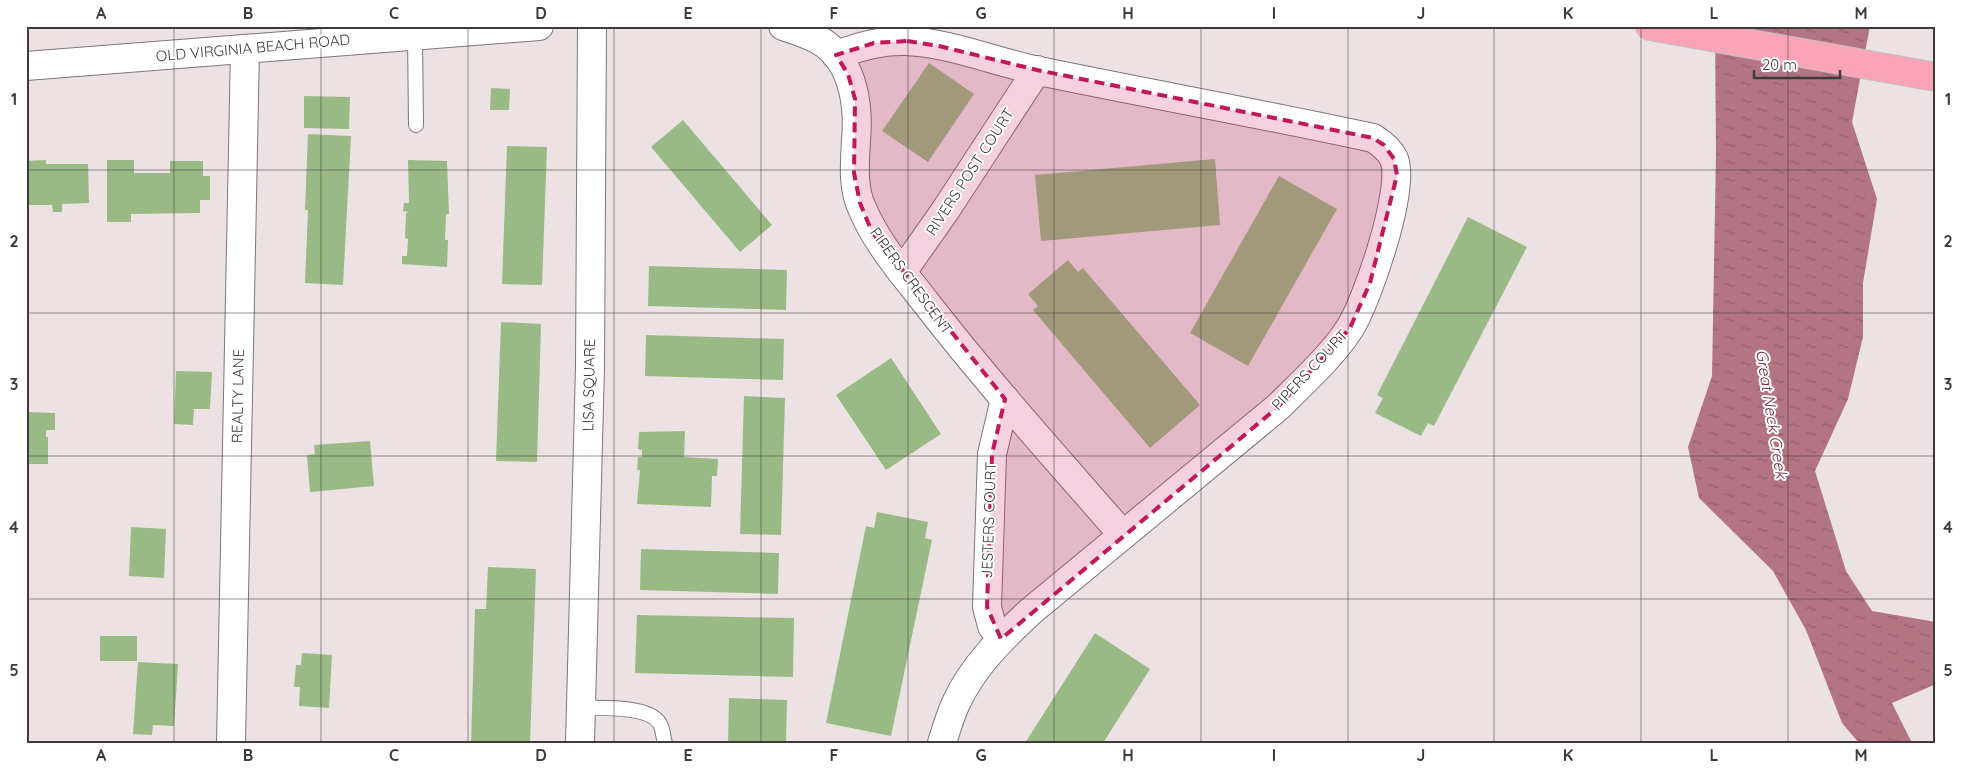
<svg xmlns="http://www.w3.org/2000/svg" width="1962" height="769" font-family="Quicksand,sans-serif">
<defs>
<pattern id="water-ripples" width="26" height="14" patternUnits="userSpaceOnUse" patternTransform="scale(1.25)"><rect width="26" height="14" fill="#b37484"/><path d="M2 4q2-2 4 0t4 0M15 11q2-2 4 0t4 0" fill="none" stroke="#93606d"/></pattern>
</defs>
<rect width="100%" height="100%" fill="#ece2e4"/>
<path fill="url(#water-ripples)" d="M1715 26H1870L1852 122 1877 199 1863 283V337L1848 399 1815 471 1846 571 1872 611 1936 622V684L1892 703 1912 743H1859L1842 723 1806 630 1773 571 1699 498 1688 447 1712 376 1716 154Z"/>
<g fill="#9aba85">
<path d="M929 63 974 94 928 162 882 131Z"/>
<path d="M491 88 510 89 509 110H490Z"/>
<path d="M304 96 350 97 349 129 304 128Z"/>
<path d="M683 120 772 225 740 252 651 147Z"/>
<path d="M308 134 351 136 343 285 305 283 308 210H305Z"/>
<path d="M507 146 547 147 542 285 502 284Z"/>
<path d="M1215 159 1220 225 1041 241 1035 175Z"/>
<path d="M46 160V164H88L89 203 62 204V212H53L52 205H26V161Z"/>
<path d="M107 160H134V173H170V161H203V176H210V200H200V213L131 214V222H107Z"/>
<path d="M408 160 447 161 449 214H446L445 240H448L447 267 402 264V256H407L408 239 405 238 406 213 409 212 403 211 404 203H409Z"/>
<path d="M1279 176 1337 209 1248 366 1190 333Z"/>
<path d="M1468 217 1527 247 1434 426 1428 423 1421 436 1375 413 1383 398 1377 395Z"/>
<path d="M1068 260 1078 272 1083 268 1200 405 1150 448 1033 310 1038 306 1028 294Z"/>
<path d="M649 266 787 270 786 310 648 306Z"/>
<path d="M501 322 541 324 537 462 496 461Z"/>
<path d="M646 335 784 339 783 380 645 376Z"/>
<path d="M891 358 941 434 886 470 836 395Z"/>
<path d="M176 371 212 372 210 409H194L193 425 174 424Z"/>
<path d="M744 396 785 398 781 535 740 534Z"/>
<path d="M26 412 55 413V430H46V437H48V464H26Z"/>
<path d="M685 431 684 457 718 459 717 476H712L711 507 637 504 640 470H637L638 457H642V450L638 449 639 432Z"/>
<path d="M370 441 374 486 310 492 307 455 315 454 314 445Z"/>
<path d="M877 512 928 522 925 538 932 540 891 736 826 723 866 526 874 528Z"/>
<path d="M131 527 166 529 164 578 129 576Z"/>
<path d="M641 549 779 553 778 594 640 590Z"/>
<path d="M488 567 536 569 530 743H471L475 609H486Z"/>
<path d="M637 615 794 618 793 677 635 673Z"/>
<path d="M1095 633 1150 669 1103 743H1025Z"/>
<rect x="100" y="636" width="37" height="25"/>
<path d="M302 653 332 655 329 708 299 706 300 687H294L296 665H301Z"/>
<path d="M138 662 178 664 174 726 153 725 152 735 133 734Z"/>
<path d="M729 698 787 700 786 743H728Z"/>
</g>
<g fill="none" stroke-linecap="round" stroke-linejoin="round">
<g stroke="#7e7678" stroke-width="16">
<g id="service">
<path d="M415 35 416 125"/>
<path d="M581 708C599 708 650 705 660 724 663 729 663 737 665 743"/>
</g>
</g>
<g stroke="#7e7678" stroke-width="30">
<g id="minor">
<path d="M783 26C798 31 813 35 825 44 854 65 859 108 856 140 855 162 852 187 862 208 877 244 903 273 927 304 989 384 1057 459 1123 535"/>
<path d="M836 55C859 47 881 40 906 41 951 43 995 62 1039 71 1150 94 1262 114 1373 138 1381 143 1390 150 1394 159 1406 188 1367 301 1350 328 1333 355 1301 384 1278 407L1031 611C1002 638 973 666 956 703 950 716 946 730 942 743"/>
<path d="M26 66 539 26"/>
<path d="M902 272 945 211 1037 70"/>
<path d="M1001 639 992 626 987 607 992 454 1005 399"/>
<path d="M231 743 245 49"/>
<path d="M580 743 590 367 592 26"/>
</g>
</g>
<g stroke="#c1c0c0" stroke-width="30">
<path id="motorway" d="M1650 26 1936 77"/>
</g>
<use href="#service" stroke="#fff" stroke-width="14"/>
<use href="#minor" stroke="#fff" stroke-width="28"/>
<use href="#motorway" stroke="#faa4ba" stroke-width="28"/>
</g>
<path fill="#c2185b" fill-opacity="0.2" stroke="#c2185b" stroke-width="4" stroke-dasharray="10 6" stroke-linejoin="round" d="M907 41 939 46 1037 70 1373 138 1384 145 1394 159 1397 175 1370 283 1350 328 1278 407 1001 639 987 607 992 454 1005 399 872 232 860 203 854 173 855 99 848 74 836 55 874 43Z"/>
<path fill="none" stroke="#3e3a3b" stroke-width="1" stroke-opacity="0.55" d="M174 26V743M321 26V743M468 26V743M614 26V743M761 26V743M908 26V743M1054 26V743M1201 26V743M1348 26V743M1494 26V743M1641 26V743M1788 26V743M26 170H1936M26 313H1936M26 456H1936M26 599H1936"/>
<g text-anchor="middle" stroke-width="4" stroke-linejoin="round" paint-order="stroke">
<g font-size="15" fill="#3e3a3b" stroke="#fff">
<text transform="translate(253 48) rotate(-5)" y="5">OLD VIRGINIA BEACH ROAD</text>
<text transform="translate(970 172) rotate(-57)" y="5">RIVERS POST COURT</text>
<text transform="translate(911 281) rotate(54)" y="5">PIPERS CRESCENT</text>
<text transform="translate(1310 370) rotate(-47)" y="5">PIPERS COURT</text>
<text transform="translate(589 385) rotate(-89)" y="5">LISA SQUARE</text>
<text transform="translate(238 396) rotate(-89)" y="5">REALTY LANE</text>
<text transform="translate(989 520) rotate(-88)" y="5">JESTERS COURT</text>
</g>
<g font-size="16" font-style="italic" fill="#772943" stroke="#fff">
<text transform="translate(1772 414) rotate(81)" y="6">Great Neck Creek</text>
</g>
</g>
<rect width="1962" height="769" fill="none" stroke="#ffffff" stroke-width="55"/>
<path d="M1754 70v8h86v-8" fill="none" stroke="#3e3a3b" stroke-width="2.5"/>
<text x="1762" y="70" font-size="15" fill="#3e3a3b" stroke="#ffffff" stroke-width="4" paint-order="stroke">20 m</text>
<rect x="28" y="28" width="1906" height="714" fill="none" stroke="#3e3a3b" stroke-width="2"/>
<g font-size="16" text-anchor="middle" font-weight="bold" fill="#3e3a3b">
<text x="101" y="19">A</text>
<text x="248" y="19">B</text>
<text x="394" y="19">C</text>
<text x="541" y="19">D</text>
<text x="688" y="19">E</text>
<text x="834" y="19">F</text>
<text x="981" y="19">G</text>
<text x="1128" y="19">H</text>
<text x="1274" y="19">I</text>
<text x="1421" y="19">J</text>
<text x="1568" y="19">K</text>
<text x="1714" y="19">L</text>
<text x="1861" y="19">M</text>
<text x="14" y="105">1</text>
<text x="1948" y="105">1</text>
<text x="14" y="247">2</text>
<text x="1948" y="247">2</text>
<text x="14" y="390">3</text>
<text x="1948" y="390">3</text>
<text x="14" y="533">4</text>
<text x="1948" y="533">4</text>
<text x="14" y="676">5</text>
<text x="1948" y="676">5</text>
<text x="101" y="761">A</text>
<text x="248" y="761">B</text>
<text x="394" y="761">C</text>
<text x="541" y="761">D</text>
<text x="688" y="761">E</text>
<text x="834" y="761">F</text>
<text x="981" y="761">G</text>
<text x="1128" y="761">H</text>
<text x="1274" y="761">I</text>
<text x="1421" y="761">J</text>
<text x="1568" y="761">K</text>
<text x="1714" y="761">L</text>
<text x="1861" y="761">M</text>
</g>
</svg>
